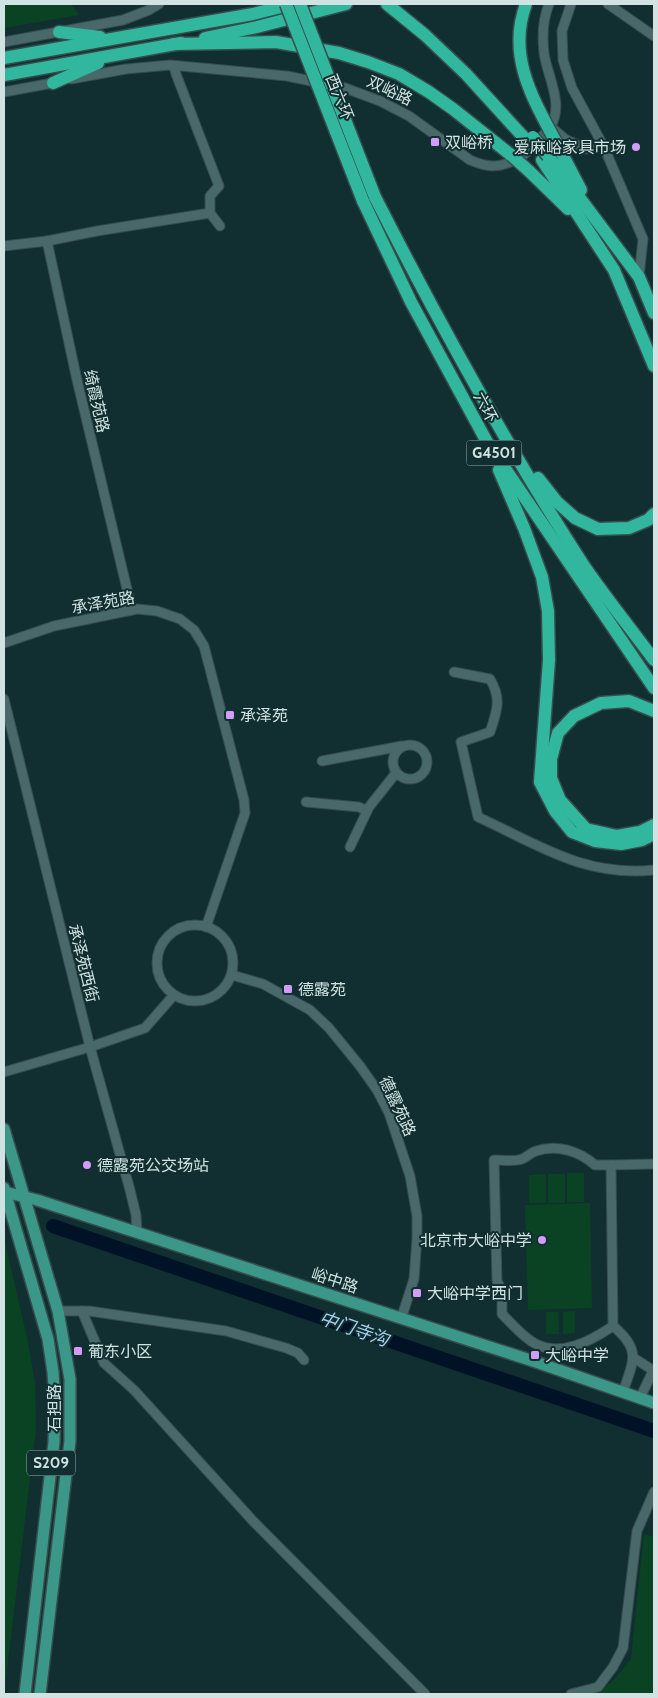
<svg xmlns="http://www.w3.org/2000/svg" width="658" height="1698" font-family="Cabin,'Noto Sans SC',sans-serif">
<rect width="100%" height="100%" fill="#112f30"/>
<g fill="#0a4324">
<path d="M4 4H71L79 15 4 28Z"/>
<rect x="567" y="1173" width="17" height="29"/>
<path d="M546 1174V1203H529V1175Z"/>
<rect x="548" y="1174" width="17" height="29"/>
<path d="M590 1203 592 1308 528 1310 525 1205Z"/>
<path d="M4 1238 28 1342 35 1383 36 1429 4 1694Z"/>
<path d="M575 1311V1333L563 1334V1312Z"/>
<path d="M546 1312H558L559 1334H546Z"/>
<path d="M644 1534 654 1537V1694H595L613 1681 631 1659Z"/>
</g>
<g fill="none" stroke-linecap="round" stroke-linejoin="round">
<path stroke="#001326" stroke-width="14" d="M53 1226 654 1431"/>
<g stroke="#364c4d" stroke-width="11">
<g id="minor">
<path d="M571 4 562 31 563 60 572 88 604 147 643 239 639 277"/>
<path d="M608 4 654 36"/>
<path d="M4 42 123 20 149 10 159 4"/>
<path d="M174 66 176 74 219 186 210 196V213L220 226"/>
<path d="M71 79 126 69 170 65 287 76 345 88 380 101 409 116 470 160C488 168 500 168 517 159 526 155 531 148 537 141 541 137 547 132 550 127 565 105 547 76 544 53 542 36 543 19 549 4"/>
<path d="M4 92 58 82"/>
<path d="M551 127 565 139 586 149 604 147"/>
<path d="M47 241 97 231 210 213"/>
<path d="M4 246 47 241 77 380 132 610"/>
<path d="M4 643 54 626 137 609 157 611 180 619 194 630 204 646 244 800 245 813 206 927"/>
<path d="M454 672 490 679C502 699 497 711 490 732L461 742 478 817C539 845 584 877 654 870"/>
<path d="M4 699 90 1047 130 1190 136 1215 137 1233"/>
<circle cx="410" cy="762" r="17"/>
<path d="M322 761 402 746"/>
<path d="M306 802 359 807 367 811"/>
<path d="M350 847 369 807 396 773"/>
<circle cx="195" cy="963" r="38"/>
<path d="M232 975 263 984 310 1010 329 1028 360 1066 377 1090 389 1113 410 1176 417 1216V1238L414 1279 401 1319"/>
<path d="M4 1072 90 1047 145 1028 174 995"/>
<path d="M611 1165H595C579 1151 557 1144 536 1151 530 1153 527 1157 522 1159 515 1162 502 1160 494 1160L497 1281 502 1291V1314C512 1324 522 1336 534 1343 560 1358 591 1341 613 1326"/>
<path d="M58 1311H89L226 1331 286 1348 298 1353 304 1360"/>
<path d="M82 1311 104 1363 134 1390 253 1521 425 1694"/>
<path d="M634 1358 654 1371"/>
<path d="M623 1392C633 1361 642 1350 613 1326L611 1165 654 1164"/>
<path d="M640 1398 653 1371"/>
<path d="M571 1694 598 1687 613 1667 623 1648 637 1531 654 1492"/>
</g>
</g>
<g stroke="#364c4d" stroke-width="14">
<g id="major">
<path d="M4 1129 58 1311 70 1379V1441L40 1694"/>
<path d="M4 1188 48 1339 53 1372 55 1403 54 1442 25 1694"/>
<path d="M5 1192 37 1200 533 1361 654 1403"/>
</g>
</g>
<g stroke="#364c4d" stroke-width="15">
<g id="highway">
<path d="M387 4 425 35 466 74 528 142"/>
<path d="M59 32 100 37"/>
<path d="M205 38 257 27 346 4"/>
<path d="M174 44 276 42 339 53 368 62 399 74 429 92 453 109 511 155"/>
<path d="M4 58 253 14 293 4"/>
<path d="M4 75 181 43"/>
<path d="M53 83 98 63"/>
<path d="M559 148 581 190"/>
<path d="M542 160 614 270 654 366"/>
<path d="M552 161 639 277 654 313"/>
<path d="M529 171 568 209"/>
<path d="M375 197C439 323 507 447 584 566 606 598 631 629 654 660"/>
<path d="M363 201 411 302 487 442 654 688"/>
<path d="M499 470 524 528 542 577 548 611 549 660 540 782 555 811 572 832 595 841 621 844 642 840 654 834"/>
<path d="M538 478 557 502 575 518 598 529 629 528 648 520 654 514"/>
<path d="M654 711 629 701 601 703 574 716 558 733 551 759V778L560 800 586 829 617 836 640 832 654 825"/>
</g>
</g>
<use href="#minor" stroke="#496869" stroke-width="9"/>
<use href="#major" stroke="#3b9788" stroke-width="11"/>
<use href="#highway" stroke="#31b79d" stroke-width="12"/>
<g stroke="#364c4d" stroke-width="15" stroke-linecap="butt">
<g id="highway-bridge">
<path d="M286 4 363 201"/>
<path d="M300 4 375 197"/>
<path d="M526 4C506 58 535 102 559 148"/>
<path d="M533 137 548 156"/>
<path d="M511 155 529 171"/>
</g>
</g>
<use href="#highway-bridge" stroke="#31b79d" stroke-width="12"/>
</g>
<g fill="#d39cfc" stroke="#112f30" stroke-width="2">
<rect x="430" y="137" width="10" height="10" rx="2.5"/>
<circle cx="636" cy="147" r="5"/>
<rect x="225" y="710" width="10" height="10" rx="2.5"/>
<rect x="283" y="984" width="10" height="10" rx="2.5"/>
<circle cx="87" cy="1165" r="5"/>
<circle cx="542" cy="1240" r="5"/>
<rect x="412" y="1288" width="10" height="10" rx="2.5"/>
<rect x="73" y="1346" width="10" height="10" rx="2.5"/>
<rect x="530" y="1350" width="10" height="10" rx="2.5"/>
</g>
<g text-anchor="middle" stroke-width="4" stroke-linejoin="round" paint-order="stroke">
<g fill="#112f30" stroke="#97acad" stroke-width="1">
<rect x="466.5" y="440.5" width="55" height="25" rx="4"/>
<rect x="27" y="1450.5" width="48" height="25" rx="4"/>
</g>
<g font-size="15" font-weight="bold" fill="#d1e2e2">
<text x="494" y="458">G4501</text>
<text x="51" y="1468">S209</text>
</g>
<g font-size="16" fill="#d1e2e2" stroke="#112f30">
<text transform="translate(390 90) rotate(25)" y="6">双峪路</text>
<text transform="translate(340 97) rotate(68)" y="6">西六环</text>
<text transform="translate(97 401) rotate(77)" y="6">绮霞苑路</text>
<text transform="translate(486 407) rotate(62)" y="6">六环</text>
<text transform="translate(103 602) rotate(-10)" y="6">承泽苑路</text>
<text transform="translate(84 963) rotate(76)" y="6">承泽苑西街</text>
<text transform="translate(398 1106) rotate(65)" y="6">德露苑路</text>
<text transform="translate(335 1280) rotate(18)" y="6">峪中路</text>
<text transform="translate(54 1408) rotate(-90)" y="6">石担路</text>
</g>
<g font-size="16" fill="#d1e2e2" stroke="#112f30" text-anchor="start">
<text x="445" y="148">双峪桥</text>
<text x="626" y="153" text-anchor="end">爱麻峪家具市场</text>
<text x="240" y="721">承泽苑</text>
<text x="298" y="995">德露苑</text>
<text x="97" y="1171">德露苑公交场站</text>
<text x="532" y="1246" text-anchor="end">北京市大峪中学</text>
<text x="427" y="1299">大峪中学西门</text>
<text x="88" y="1357">葡东小区</text>
<text x="545" y="1361">大峪中学</text>
</g>
<g font-size="18" font-style="italic" fill="#a6cff0" stroke="#112f30">
<text transform="translate(354 1329) rotate(19)" y="6">中门寺沟</text>
</g>
</g>
<rect width="658" height="1698" fill="none" stroke="#d1e2e2" stroke-width="10"/>
</svg>
